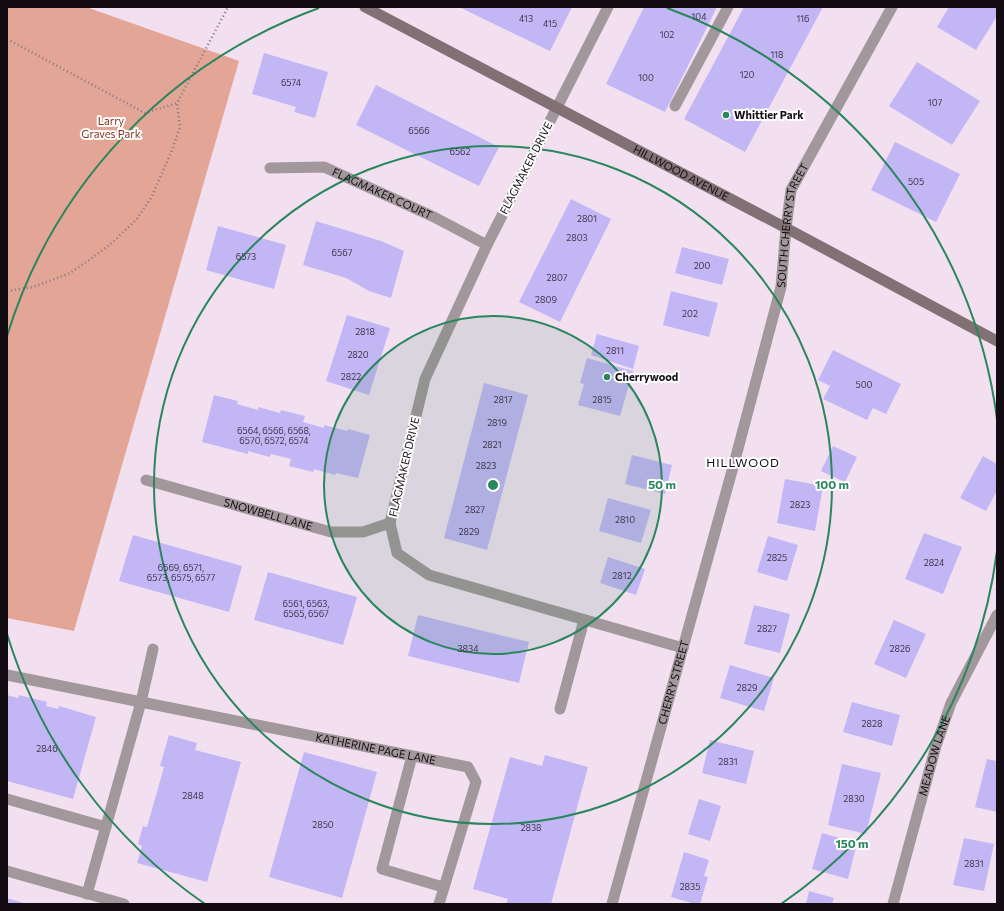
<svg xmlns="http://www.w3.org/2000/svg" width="1004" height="911" font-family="Commissioner,sans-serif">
<rect width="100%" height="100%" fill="#f2e0f1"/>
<path fill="#e3a596" d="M7 7H86L239 61 74 631 7 618Z"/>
<g fill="#c3b6f5">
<path d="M459 7H572L550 51Z"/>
<path d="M644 7H717L665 112 606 84Z"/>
<path d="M744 7H823L745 152 684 119Z"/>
<path d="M949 7H997V16L976 50 937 27Z"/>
<path d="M264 53 328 72 315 118 294 112 296 107 252 94Z"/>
<path d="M917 62 980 101 952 145 889 106Z"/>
<path d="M376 85 499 147 479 186 356 125Z"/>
<path d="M895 142 960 174 936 222 871 190Z"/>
<path d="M571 199 611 219 560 322 519 302Z"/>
<path d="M316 221 381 241 404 251 391 298 369 291 346 278 303 265Z"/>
<path d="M218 226 286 245 274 289 206 270Z"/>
<path d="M682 247 729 259 722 285 675 273Z"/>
<path d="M671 291 718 303 709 337 663 325Z"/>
<path d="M347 315 390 328 369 395 326 381Z"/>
<path d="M597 334 639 346 633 369 591 355Z"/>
<path d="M833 350 901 384 886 414 873 408 867 420 823 399 830 386 818 380Z"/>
<path d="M587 358 633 371 620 416 578 405 584 384 580 383Z"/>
<path d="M484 383 528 395 487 550 444 538Z"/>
<path d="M214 395 238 401 237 404 258 410V407L280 413 281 410 305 416 303 422 324 428V425L347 431 348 429 370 435 358 478 336 473 335 475 314 469 313 472 289 466 291 459 271 454 270 457 248 451V454L202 442Z"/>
<path d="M833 446 857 457 845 482 821 471Z"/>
<path d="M632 455 672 465 665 494 625 484Z"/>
<path d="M983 456 997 464V491L986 511 960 498Z"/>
<path d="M785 479 823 486 815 531 777 523Z"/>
<path d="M608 498 651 510 641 543 599 531Z"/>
<path d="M924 533 962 547 943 594 905 579Z"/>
<path d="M133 535 242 566 229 612 119 581Z"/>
<path d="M768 536 798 545 787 581 757 572Z"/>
<path d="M608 557 645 569 636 595 600 583Z"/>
<path d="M268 572 357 597 343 645 254 620Z"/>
<path d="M754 605 790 614 780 653 744 644Z"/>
<path d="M418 615 529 642 519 683 408 656Z"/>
<path d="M894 620 926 634 906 678 874 664Z"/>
<path d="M730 665 774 678 764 711 720 698Z"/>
<path d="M7 695 18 698 19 695 47 702 46 706 58 709 59 706 96 717 73 799 7 781Z"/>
<path d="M852 702 900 715 892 746 843 732Z"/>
<path d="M169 735 197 743 195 750 241 762 207 882 137 863 142 846 138 844 143 826 147 827 164 767 160 766Z"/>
<path d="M710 740 754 751 746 784 702 773Z"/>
<path d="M304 752 377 772 342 898 269 877Z"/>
<path d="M545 755 588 767 551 904H506L508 899 473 889 510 757 542 766Z"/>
<path d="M987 759 997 761V812L975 807Z"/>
<path d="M842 764 881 773 866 834 828 825Z"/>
<path d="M699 799 721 806 710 841 688 834Z"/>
<path d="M822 833 857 843 848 879 812 869Z"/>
<path d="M964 838 994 844 984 891 953 885Z"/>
<path d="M684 852 709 860 704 876 708 877 700 904H695L671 897Z"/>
<path d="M809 891 834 898 832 904H806Z"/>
<path d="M7 898 27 904H7Z"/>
</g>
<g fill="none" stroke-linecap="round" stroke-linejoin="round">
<g stroke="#837782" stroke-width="2.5" stroke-dasharray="1 3" stroke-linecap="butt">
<path d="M7 39 145 113 177 103 228 7"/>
<path d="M7 291 33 287 68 274 88 261 113 242 136 220 151 198 173 148 180 127 177 103"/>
</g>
<g stroke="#a2979a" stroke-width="11">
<path d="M675 106 728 7"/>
<path id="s1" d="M7 675 141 702 468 767 476 782 439 904"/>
<path d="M560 709 584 620"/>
<path d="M412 756 382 869 443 887"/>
<path d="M7 799 106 827"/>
<path d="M7 871 124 904"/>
<path d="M87 894 141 702 153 649"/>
</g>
<g stroke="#a2979a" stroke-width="11">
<path d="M608 7 487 245 425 379 390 523 397 553 429 575 683 648"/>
<path id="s2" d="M270 168 324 167 434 217 487 245"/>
<path id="s3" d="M146 480 331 532H363L390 523"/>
<path id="s4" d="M893 904 936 746 951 703 997 615"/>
</g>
<path stroke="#a2979a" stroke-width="11" id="s5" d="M612 904 735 460 781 287 786 228 791 190 892 7"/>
<path stroke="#817175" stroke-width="11" id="s6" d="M365 7 786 228 997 341"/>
</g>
<circle cx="493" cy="485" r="169" fill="#2a865c" fill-opacity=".12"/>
<g fill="none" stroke="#2a865c" stroke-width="2">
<circle cx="493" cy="485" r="169"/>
<circle cx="493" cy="485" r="339"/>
<path d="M997 551A508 508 0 0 1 781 904M205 904A508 508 0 0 1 7 634M7 336A508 508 0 0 1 319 8M667 8A508 508 0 0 1 997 419"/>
</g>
<g fill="#2a865c" stroke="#fff" stroke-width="1.5">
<circle cx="726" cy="115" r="4"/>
<circle cx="607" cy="377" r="4"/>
</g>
<g text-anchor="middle" stroke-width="4" stroke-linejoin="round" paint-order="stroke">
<g font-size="9" fill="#3f374c">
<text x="699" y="20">104</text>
<text x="526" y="22">413</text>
<text x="803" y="22">116</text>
<text x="550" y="27">415</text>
<text x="667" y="38">102</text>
<text x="777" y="58">118</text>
<text x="747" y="78">120</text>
<text x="646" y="81">100</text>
<text x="291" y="86">6574</text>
<text x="935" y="106">107</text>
<text x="419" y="134">6566</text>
<text x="460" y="155">6562</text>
<text x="916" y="185">505</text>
<text x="587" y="222">2801</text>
<text x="577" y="241">2803</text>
<text x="342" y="256">6567</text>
<text x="246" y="260">6573</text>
<text x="702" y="269">200</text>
<text x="557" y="281">2807</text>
<text x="546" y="303">2809</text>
<text x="690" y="317">202</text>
<text x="365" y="335">2818</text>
<text x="615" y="354">2811</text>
<text x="358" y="358">2820</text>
<text x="351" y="380">2822</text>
<text x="864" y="388">500</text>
<text x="503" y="403">2817</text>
<text x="602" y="403">2815</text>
<text x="497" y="426">2819</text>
<text x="274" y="434">6564, 6566, 6568,<tspan x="274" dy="10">6570, 6572, 6574</tspan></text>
<text x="492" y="448">2821</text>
<text x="486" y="469">2823</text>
<text x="800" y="508">2823</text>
<text x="475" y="513">2827</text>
<text x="625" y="523">2810</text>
<text x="469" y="535">2829</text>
<text x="777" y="561">2825</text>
<text x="934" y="566">2824</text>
<text x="181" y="571">6569, 6571,<tspan x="181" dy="10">6573, 6575, 6577</tspan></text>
<text x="622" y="579">2812</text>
<text x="306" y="607">6561, 6563,<tspan x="306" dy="10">6565, 6567</tspan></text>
<text x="767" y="632">2827</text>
<text x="468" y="652">3834</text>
<text x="900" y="652">2826</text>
<text x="747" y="691">2829</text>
<text x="872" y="727">2828</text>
<text x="47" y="752">2846</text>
<text x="728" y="765">2831</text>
<text x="193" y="799">2848</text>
<text x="854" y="802">2830</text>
<text x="323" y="828">2850</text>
<text x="531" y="831">2838</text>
<text x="974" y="867">2831</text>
<text x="690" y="890">2835</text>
</g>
<g font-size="11" font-weight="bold" fill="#130d13" stroke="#fff" text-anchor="start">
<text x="734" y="119">Whittier Park</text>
<text x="615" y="381">Cherrywood</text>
</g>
<g font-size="11" fill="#85321f" stroke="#fff">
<text x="111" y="125">Larry<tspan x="111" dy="13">Graves Park</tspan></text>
</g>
<g font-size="11" fill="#130d13" stroke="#fff">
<text transform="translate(526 168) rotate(-63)" y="4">FLAGMAKER DRIVE</text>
<text dy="4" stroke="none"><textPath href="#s6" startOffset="357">HILLWOOD AVENUE</textPath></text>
<text dy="4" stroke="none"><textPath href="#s2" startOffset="118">FLAGMAKER COURT</textPath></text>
<text dy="4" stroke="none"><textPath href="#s5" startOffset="703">SOUTH CHERRY STREET</textPath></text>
<text transform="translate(404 467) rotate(-77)" y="4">FLAGMAKER DRIVE</text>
<text dy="4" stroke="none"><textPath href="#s3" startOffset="127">SNOWBELL LANE</textPath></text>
<text dy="4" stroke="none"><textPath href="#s5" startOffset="230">CHERRY STREET</textPath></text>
<text dy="4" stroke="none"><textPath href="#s1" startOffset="376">KATHERINE PAGE LANE</textPath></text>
<text dy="4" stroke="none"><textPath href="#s4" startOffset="154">MEADOW LANE</textPath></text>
</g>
<g font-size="12" letter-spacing="1" fill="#130d13" stroke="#fff">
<text x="743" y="467">HILLWOOD</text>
</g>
</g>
<circle cx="493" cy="485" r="6" fill="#2a865c" stroke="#fff" stroke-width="2"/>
<g font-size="12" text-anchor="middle" font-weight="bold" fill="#2a865c" stroke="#fff" stroke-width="4" stroke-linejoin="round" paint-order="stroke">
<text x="662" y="489">50 m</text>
<text x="832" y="489">100 m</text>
<text x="852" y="848">150 m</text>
</g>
<rect width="1004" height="911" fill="none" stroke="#130d13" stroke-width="16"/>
</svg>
